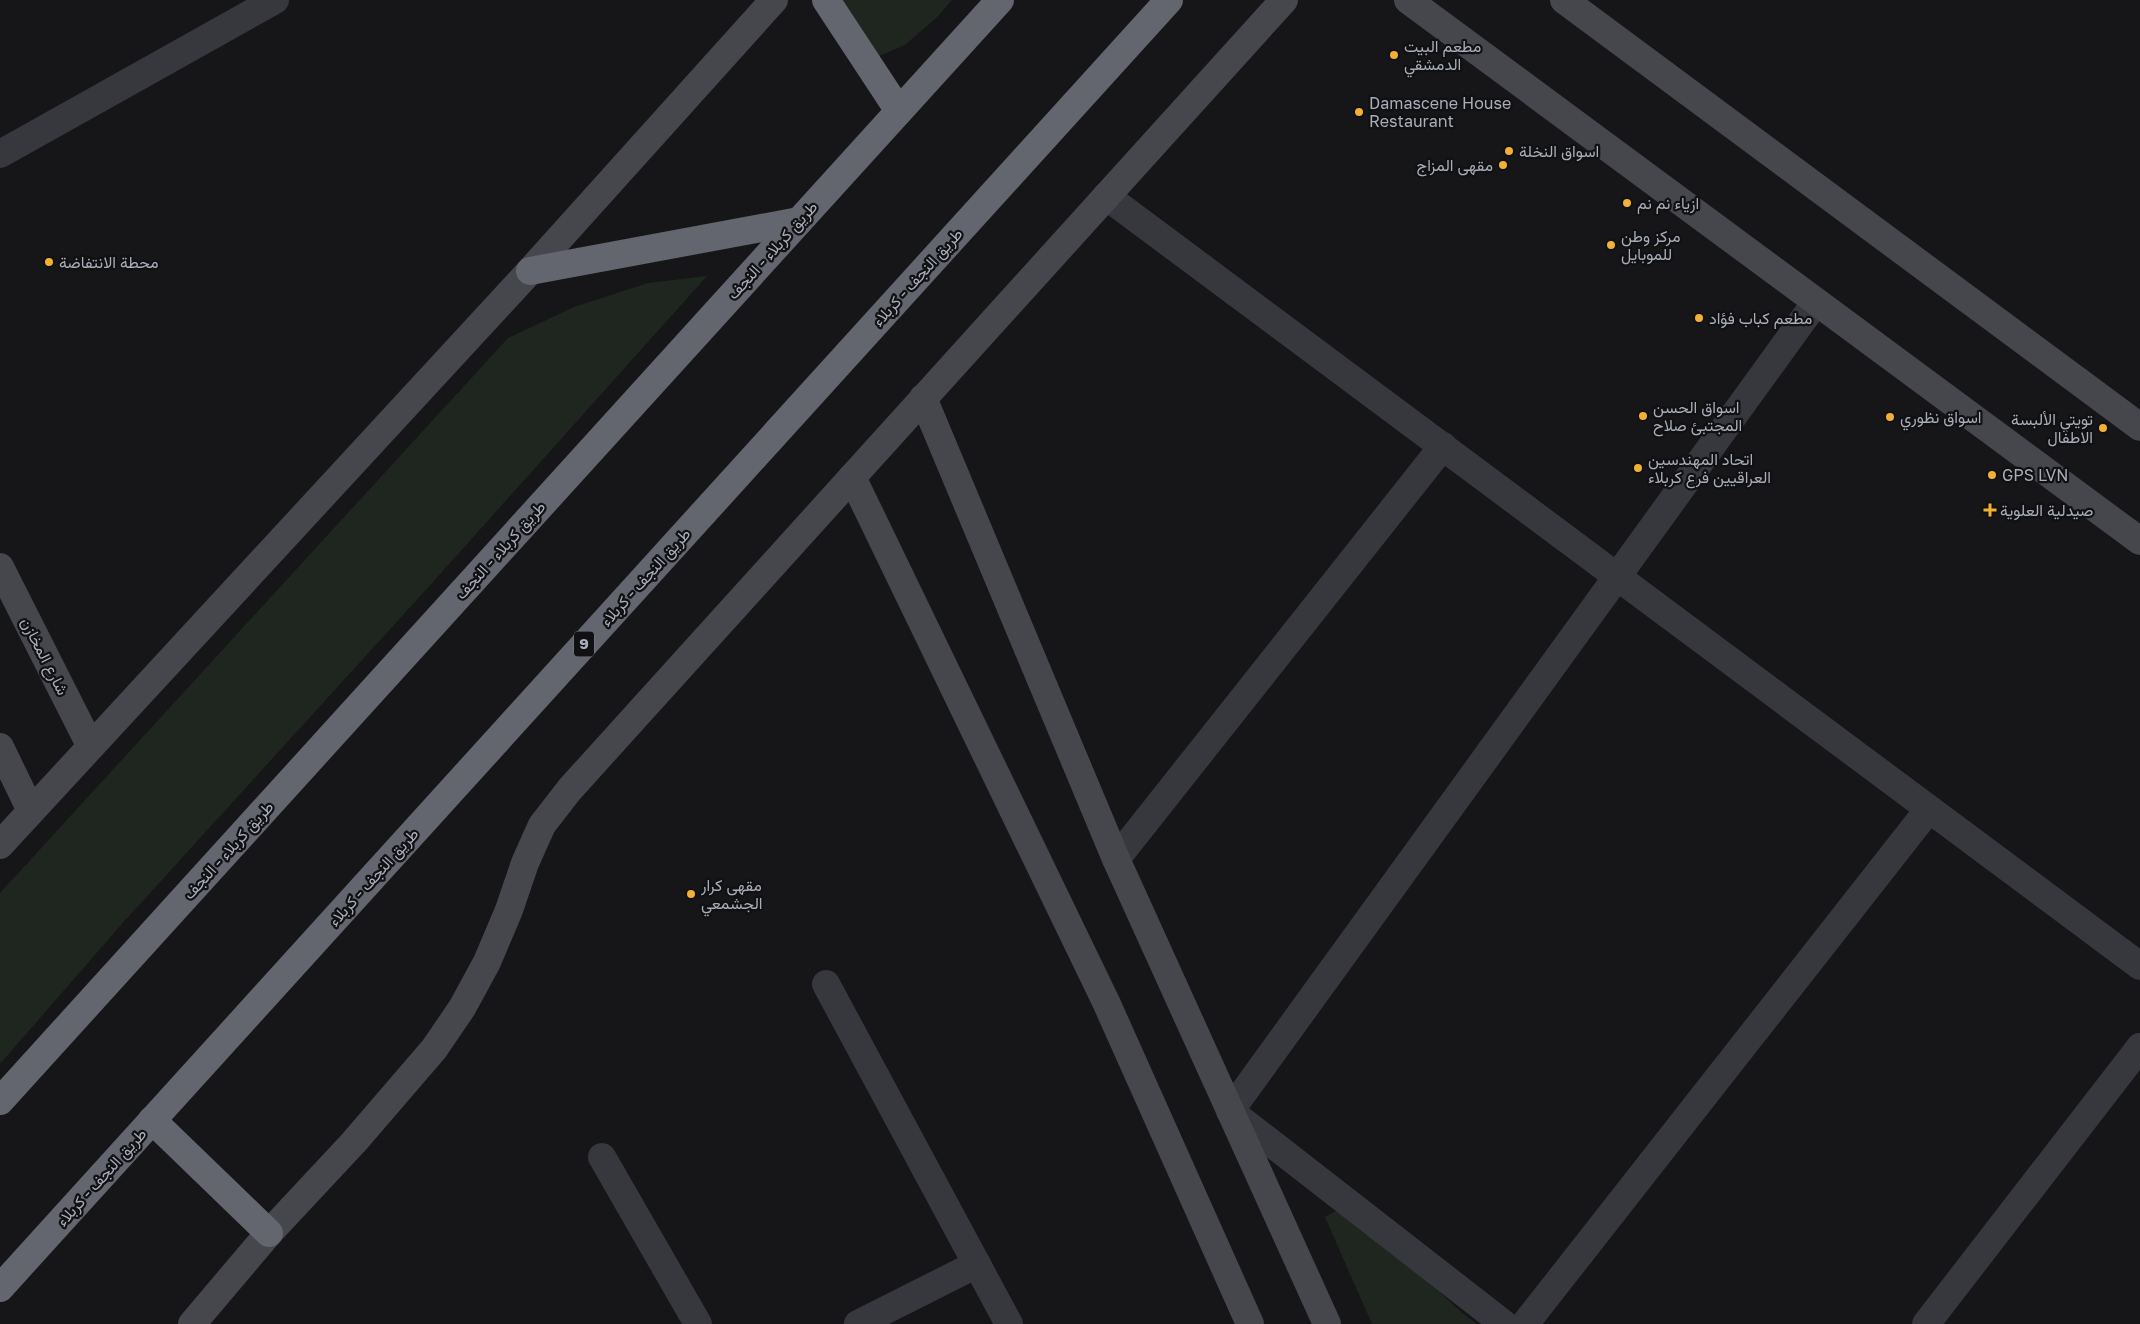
<svg xmlns="http://www.w3.org/2000/svg" width="2140" height="1324" font-family="'Golos Text',Vazirmatn,sans-serif">
<rect width="100%" height="100%" fill="#161618"/>
<g fill="#1e261f">
<path d="M843 0H952L937 17 905 45 879 56 840 11Z"/>
<path d="M707 276 433 582 120 926 0 1064V893L508 338 574 307 648 283Z"/>
<path d="M1347 1205 1461 1312 1477 1324H1372L1325 1217Z"/>
</g>
<g fill="none" stroke-linecap="round" stroke-linejoin="round">
<g stroke="#37383d" stroke-width="28">
<path d="M0 154 275 0"/>
<path d="M1106 196 2140 966"/>
<path d="M1116 859 1443 446"/>
<path d="M826 984 1009 1324"/>
<path d="M602 1157 698 1324"/>
<path d="M858 1324 977 1264"/>
<path d="M1504 1324 1230 1111 1816 302"/>
<path d="M1525 1324 1929 809"/>
<path d="M1926 1324 2140 1047"/>
</g>
<g stroke="#45474d" stroke-width="28">
<path d="M1408 0 2140 541"/>
<path d="M1564 0 2140 427"/>
<path d="M923 398 1116 859 1327 1324"/>
<path d="M852 477 1106 1002 1250 1324"/>
<path d="M0 567 90 745"/>
<path d="M0 747 31 811"/>
<path d="M0 845 530 271 774 0"/>
<path d="M192 1324 269 1233 354 1142 434 1049 462 1008 487 962 509 910 525 863 542 825 570 789 1284 0"/>
</g>
<g stroke="#63666e" stroke-width="28">
<path d="M826 0 899 111"/>
<path d="M530 271 799 221"/>
<path d="M0 1101 1000 0"/>
<path d="M152 1120 269 1233"/>
<path d="M0 1288 1169 0"/>
</g>
</g>
<g fill="#f2b134" stroke="#111113" stroke-width="2">
<circle cx="1394" cy="55" r="5"/>
<circle cx="1359" cy="112" r="5"/>
<circle cx="1509" cy="151" r="5"/>
<circle cx="1503" cy="165" r="5"/>
<circle cx="1627" cy="203" r="5"/>
<circle cx="1611" cy="245" r="5"/>
<circle cx="49" cy="262" r="5"/>
<circle cx="1699" cy="318" r="5"/>
<circle cx="1643" cy="416" r="5"/>
<circle cx="1890" cy="417" r="5"/>
<circle cx="2103" cy="428" r="5"/>
<circle cx="1638" cy="468" r="5"/>
<circle cx="1992" cy="475" r="5"/>
<path d="M1987.5 502.5h5v5h5v5h-5v5h-5v-5h-5v-5h5z"/>
<circle cx="691" cy="894" r="5"/>
</g>
<g text-anchor="middle" stroke-width="4.5" stroke-linejoin="round" paint-order="stroke">
<rect fill="#111113" stroke="#7b7e86" stroke-width="1" x="574" y="631.5" width="20" height="25" rx="4"/>
<g font-size="15" font-weight="bold" fill="#a8adb8">
<text x="584" y="649">9</text>
</g>
<g font-size="16" fill="#a8adb8" stroke="#111113" text-anchor="start">
<text x="1404" y="52">مطعم البيت<tspan x="1404" dy="18">الدمشقي</tspan></text>
<text x="1369" y="109">Damascene House<tspan x="1369" dy="18">Restaurant</tspan></text>
<text x="1519" y="157">اسواق النخلة</text>
<text x="1493" y="171" text-anchor="end">مقهى المزاج</text>
<text x="1637" y="209">ازياء نم نم</text>
<text x="1621" y="242">مركز وطن<tspan x="1621" dy="18">للموبايل</tspan></text>
<text x="59" y="268">محطة الانتفاضة</text>
<text x="1709" y="324">مطعم كباب فؤاد</text>
<text x="1653" y="413">اسواق الحسن<tspan x="1653" dy="18">المجتبئ صلاح</tspan></text>
<text x="1900" y="423">اسواق نظوري</text>
<text x="2093" y="425" text-anchor="end">تويتي الألبسة<tspan x="2093" dy="18">الاطفال</tspan></text>
<text x="1648" y="465">اتحاد المهندسين<tspan x="1648" dy="18">العراقيين فرع كربلاء</tspan></text>
<text x="2002" y="481">GPS LVN</text>
<text x="2000" y="516">صيدلية العلوية</text>
<text x="701" y="891">مقهى كرار<tspan x="701" dy="18">الجشمعي</tspan></text>
</g>
<g font-size="16" fill="#a8adb8" stroke="#111113">
<text transform="translate(772 250) rotate(-48)" y="6">طريق كربلاء - النجف</text>
<text transform="translate(917 277) rotate(-48)" y="6">طريق النجف - كربلاء</text>
<text transform="translate(500 550) rotate(-48)" y="6">طريق كربلاء - النجف</text>
<text transform="translate(645 577) rotate(-48)" y="6">طريق النجف - كربلاء</text>
<text transform="translate(45 656) rotate(63)" y="6">شارع المخازن</text>
<text transform="translate(228 850) rotate(-48)" y="6">طريق كربلاء - النجف</text>
<text transform="translate(373 877) rotate(-48)" y="6">طريق النجف - كربلاء</text>
<text transform="translate(101 1177) rotate(-48)" y="6">طريق النجف - كربلاء</text>
</g>
</g>
</svg>
